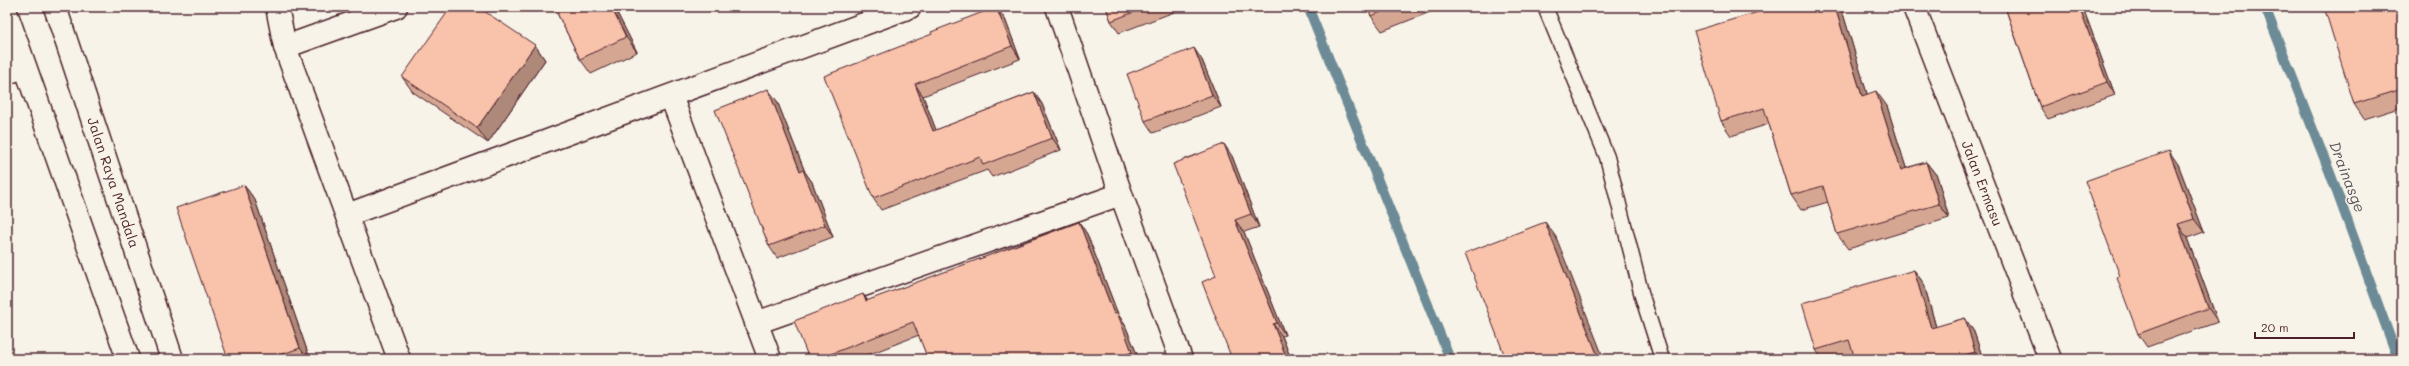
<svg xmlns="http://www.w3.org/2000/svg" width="2409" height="366" font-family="Mali,sans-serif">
<rect width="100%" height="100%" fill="#f7f3e8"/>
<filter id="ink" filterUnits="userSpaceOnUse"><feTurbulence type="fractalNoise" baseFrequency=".025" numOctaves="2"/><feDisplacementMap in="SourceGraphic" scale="8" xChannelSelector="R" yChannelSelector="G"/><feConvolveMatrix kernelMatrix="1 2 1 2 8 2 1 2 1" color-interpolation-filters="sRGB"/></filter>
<g filter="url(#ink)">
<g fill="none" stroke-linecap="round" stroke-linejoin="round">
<g stroke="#6c8b96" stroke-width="10">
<path d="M1308 7 1450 359"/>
<path d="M2265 7 2330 173 2398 359"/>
</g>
<g stroke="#4a1f2b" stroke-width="17">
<path id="service" d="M1545 7 1607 157 1642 296 1662 359"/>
</g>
<g stroke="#4a1f2b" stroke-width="25">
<g id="minor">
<path d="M277 7 285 47 399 359"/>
<path d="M1057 7 1121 194 1181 359"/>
<path d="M285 47 396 7"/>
<path d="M7 73 24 67"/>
<path d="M671 96 770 359"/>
<path d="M347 215 910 7"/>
<path d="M756 323 1121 194"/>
</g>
</g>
<g stroke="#4a1f2b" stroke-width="25">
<g id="tertiary">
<path id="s1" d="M1914 7 2050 359"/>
</g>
</g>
<g stroke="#4a1f2b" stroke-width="25">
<g id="trunk">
<path id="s2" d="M55 7 172 359"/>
<path d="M7 15 128 359"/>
</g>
</g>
<use href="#service" stroke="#f7f3e8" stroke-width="14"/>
<use href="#minor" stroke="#f7f3e8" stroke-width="22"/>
<use href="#tertiary" stroke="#f7f3e8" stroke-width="22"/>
<use href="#trunk" stroke="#f7f3e8" stroke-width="22"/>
</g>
<g fill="#d5a793" stroke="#4a1f2b">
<path d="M554 7H614L637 52 591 74 580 59Z"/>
<path d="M996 7 1005 19 1020 59 923 96 936 130 1034 92 1042 104 1061 150 992 177 987 170 881 210 873 198 932 34Z"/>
<path d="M1106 7H1172L1174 12 1119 33 1111 21Z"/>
<path d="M1368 7H1443L1382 31 1371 16Z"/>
<path d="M1841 7 1867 94 1887 106 1906 168 1926 162 1937 176 1949 218 1848 249 1837 234 1828 202 1801 210 1791 195 1769 124 1731 136 1721 121Z"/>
<path d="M2005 7H2085L2083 8 2115 95 2048 119 2040 107Z"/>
<path d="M2402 7V107L2364 119 2354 104Z"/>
<path d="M535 45 545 60 488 143 413 92 402 77Z"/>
<path d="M1202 60 1221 107 1153 133 1145 121Z"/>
<path d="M777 101 805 172 812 182 833 237 777 258 769 246Z"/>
<path d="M1232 156 1259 227 1244 232 1285 335 1282 336 1291 359H1232Z"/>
<path d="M2178 164 2204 232 2187 238 2218 322 2147 347 2138 334Z"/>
<path d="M244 185 255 200 310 359H228Z"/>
<path d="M1079 222 1087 234 1118 314 1125 325 1139 359H928L919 335 857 359H809L863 294 868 301Z"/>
<path d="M1914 270 1924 284 1936 327 1965 318 1974 332 1983 359H1855L1854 355 1842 359H1822L1816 350Z"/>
</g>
<g fill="#ae8878" stroke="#4a1f2b">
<path d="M611 7H614L637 52 626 37Z"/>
<path d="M996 7 1005 19 1020 59 1012 46Z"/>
<path d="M1835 7H1841L1872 110 1862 96Z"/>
<path d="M2079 7H2083V8L2115 95 2107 82Z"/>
<path d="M535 45 545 60 488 143 477 128Z"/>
<path d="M1194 48 1202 60 1221 107 1212 95Z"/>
<path d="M915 84 923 96 941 143 933 131Z"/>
<path d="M768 89 777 101 805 172 812 182 833 237 825 225 800 171Z"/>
<path d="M1876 91 1887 106 1911 184 1901 170Z"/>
<path d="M1034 92 1042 104 1061 150 1052 138Z"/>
<path d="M1224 144 1232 156 1259 227 1251 214Z"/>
<path d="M2169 151 2178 164 2204 232 2194 219Z"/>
<path d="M1926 162 1937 176 1949 218 1939 204Z"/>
<path d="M244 185 255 200 310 359H308L300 348Z"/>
<path d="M1235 220 1244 232 1285 335 1277 323Z"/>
<path d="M1079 222 1087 234 1118 314 1125 325 1139 359H1137L1132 352 1114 314Z"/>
<path d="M1545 222 1556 237 1604 359H1599Z"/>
<path d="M2178 224 2187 238 2218 322 2208 308Z"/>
<path d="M1914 270 1924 284 1940 342 1931 328Z"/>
<path d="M863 294 871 306 866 301Z"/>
<path d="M1965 318 1974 332 1983 359H1980L1975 352Z"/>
<path d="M1273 324 1282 336 1291 359H1287Z"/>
</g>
<g fill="#f8c2ab" stroke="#4a1f2b">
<path d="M451 7H478L535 45 477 128 402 77Z"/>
<path d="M554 7H611L626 37 580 59Z"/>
<path d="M996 7 1012 46 915 84 933 131 1034 92 1052 138 983 165 980 157 873 198 824 76 932 34 931 32Z"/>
<path d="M1106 7H1147L1111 21Z"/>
<path d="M1368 7H1394L1371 16Z"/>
<path d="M1775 7H1835L1862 96 1876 91 1901 170 1926 162 1939 204 1837 234 1823 186 1791 195 1764 108 1721 121 1694 31Z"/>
<path d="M2005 7H2079L2107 82 2040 107Z"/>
<path d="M2324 7H2402V89L2354 104Z"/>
<path d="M1194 48 1212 95 1145 121 1127 74Z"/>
<path d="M768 89 800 171 803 170 825 225 769 246 715 110Z"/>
<path d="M1224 144 1251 214 1235 220 1277 323 1273 324 1287 359H1232L1202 282 1216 276 1173 164Z"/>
<path d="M2169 151 2194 219 2178 224 2208 308 2138 334 2117 278 2120 276 2085 181Z"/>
<path d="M244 185 300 348 268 359H228L176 208Z"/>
<path d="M1079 222 1114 314 1117 312 1132 352 1114 359H928L913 322 818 359H809L794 321 863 294 866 301Z"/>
<path d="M1545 222 1599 359H1506L1465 253Z"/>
<path d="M1914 270 1931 328 1965 318 1975 352 1950 359H1855L1849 340 1816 350 1802 303Z"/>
</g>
</g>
<g text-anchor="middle" stroke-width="3" stroke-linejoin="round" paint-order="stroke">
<g font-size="14" fill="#4a1f2b" stroke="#f7f3e8">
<text dy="5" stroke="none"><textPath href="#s2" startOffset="185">Jalan Raya Mandala</textPath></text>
<text dy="5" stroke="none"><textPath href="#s1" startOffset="189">Jalan Ermasu</textPath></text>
</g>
<g font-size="15" font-style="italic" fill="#5b5560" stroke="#f7f3e8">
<text transform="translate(2347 177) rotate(69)" y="5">Drainasge</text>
</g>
</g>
<rect width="2409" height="366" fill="none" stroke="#f7f3e8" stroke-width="24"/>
<rect x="12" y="12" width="2385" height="342" fill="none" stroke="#4a1f2b" stroke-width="1.5" filter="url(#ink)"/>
<path d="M2255 332v6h99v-6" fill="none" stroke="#4a1f2b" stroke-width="2"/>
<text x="2261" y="332" font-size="12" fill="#4a1f2b" stroke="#f7f3e8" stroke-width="3" paint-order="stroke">20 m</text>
</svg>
